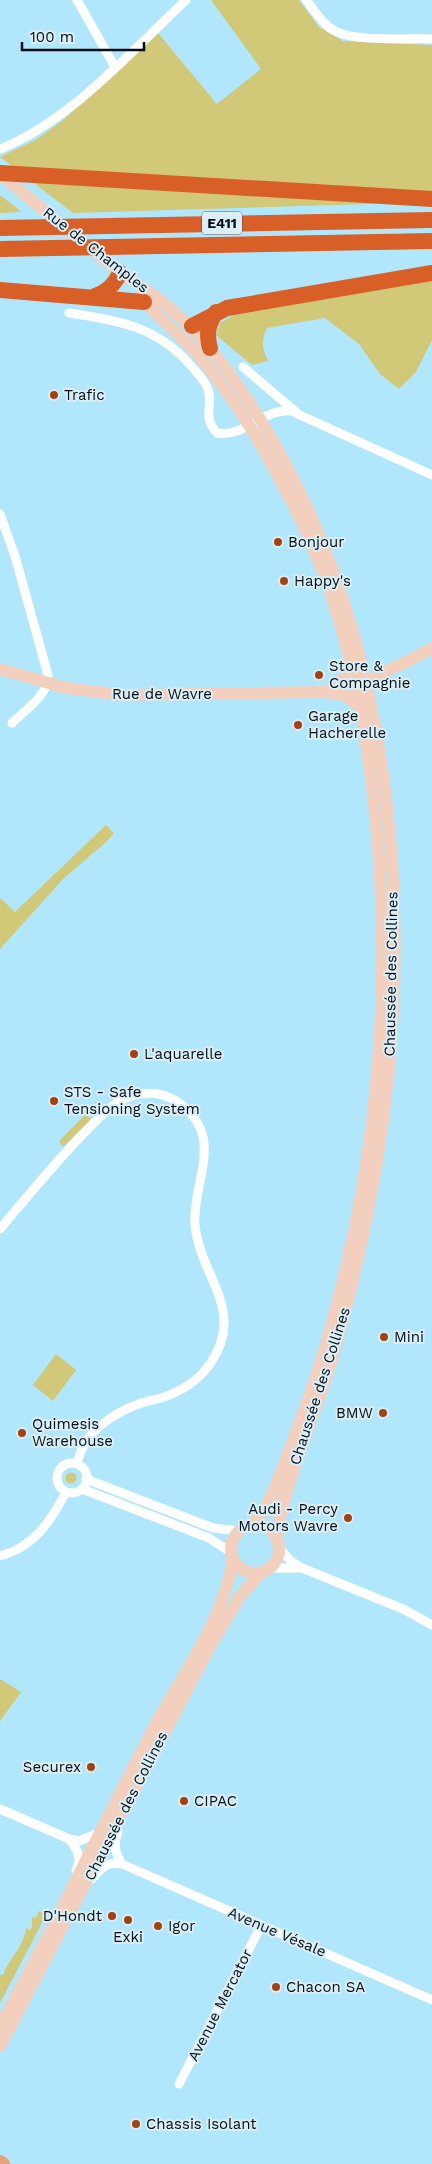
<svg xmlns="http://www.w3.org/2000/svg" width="432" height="2164" font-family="'Work Sans',sans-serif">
<rect width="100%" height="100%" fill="#b0e7fc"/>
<g fill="#d1c878">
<path d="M211 0H299L319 27 343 41 432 45V202L73 213 0 157 37 139 62 121 158 33 217 104 261 69Z"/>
<path d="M0 195 22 212 0 213Z"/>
<path d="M432 279V340L416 372 399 389 380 374 359 344 325 318 267 328C261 341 262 348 268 361L252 365 216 335 220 323 234 315Z"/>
<path d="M106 825 114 833 106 842 63 879 0 949V898L15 912Z"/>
<path d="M86 1114 91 1119 64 1146H62L59 1141Z"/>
<path d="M56 1354 76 1370 53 1401 33 1385Z"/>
<circle cx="71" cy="1478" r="5.5"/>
<path d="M0 1679 21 1692 0 1721Z"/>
<path d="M39 1911 46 1915 0 2003V1975H3C9 1959 24 1946 26 1928L30 1930 32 1928V1917L36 1918Z"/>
</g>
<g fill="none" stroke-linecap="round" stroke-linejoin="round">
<g stroke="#fff" stroke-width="9">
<path d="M77 0 115 67"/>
<path d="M306 0C315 11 323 25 335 31 356 42 407 38 432 39"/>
<path d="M0 149C69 122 132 51 186 0"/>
<path d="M69 313C118 320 159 327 192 367 198 374 205 381 208 389 213 407 202 417 217 433 245 438 263 408 291 411L432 475"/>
<path d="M243 367 296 412"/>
<path d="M0 514 15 556 48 675C49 695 25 710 12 723"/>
<path d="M0 1229C27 1197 53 1165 82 1135 93 1124 104 1111 118 1102 130 1095 145 1092 158 1094 176 1097 193 1112 200 1128 213 1156 192 1194 195 1225 200 1277 247 1310 210 1364 198 1381 180 1392 161 1398 154 1400 146 1401 139 1404 119 1411 96 1425 85 1443 81 1449 79 1458 76 1464"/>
<circle cx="72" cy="1478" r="15"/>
<path d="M86 1479 213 1528 240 1531"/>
<path d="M82 1489 209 1538 232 1553"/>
<path d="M279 1548 291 1561 302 1568 403 1609 432 1625"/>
<path d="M0 1556C34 1547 51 1521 66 1492"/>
<path d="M270 1568H299"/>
<path d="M0 1809 69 1839 79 1841 99 1833"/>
<path d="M118 1832C113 1845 115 1852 122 1864"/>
<path d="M69 1839C77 1849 83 1858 76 1870"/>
<path d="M92 1879C101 1868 108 1861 122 1864L432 2000"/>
<path d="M179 2084 261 1926"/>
</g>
<g stroke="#f3cfbe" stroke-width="12">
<path d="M0 174 120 273C191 314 234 373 274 443 403 669 419 964 367 1215 356 1269 344 1323 327 1375 310 1429 285 1481 276 1538"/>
<path d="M140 296C157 318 180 334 198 355 236 399 265 450 291 501 339 592 362 694 373 796 396 990 376 1187 317 1373 304 1413 288 1453 273 1493L263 1511 251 1526"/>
<path d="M0 669 66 688 122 695 327 692 344 695 360 707"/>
<path d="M368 687C376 673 386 671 400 665 411 660 421 654 432 648"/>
<path d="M327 692C340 684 347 678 349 661"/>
<circle cx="255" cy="1549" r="24"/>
<path d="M0 2026C55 1926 103 1823 157 1722 185 1670 225 1617 233 1558"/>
<path d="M0 2046 209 1648 240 1596 261 1573"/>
</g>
<path stroke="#e8a07d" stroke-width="14" d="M0 2162 3 2164"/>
<g stroke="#d86027" stroke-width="16">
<path d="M0 173 432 199"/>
<path d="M0 228 432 220"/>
<path d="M0 249 432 241"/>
<path d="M0 290 144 302"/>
<path d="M95 296C107 292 114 285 120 273"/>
<path d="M192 326 227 308 432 273"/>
<path d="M210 348C206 333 208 325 216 312"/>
</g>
</g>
<g fill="#a5410c" stroke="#dceef5" stroke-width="2">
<circle cx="54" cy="395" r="5"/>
<circle cx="278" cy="542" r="5"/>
<circle cx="284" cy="581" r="5"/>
<circle cx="319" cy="675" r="5"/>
<circle cx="298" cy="725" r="5"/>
<circle cx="134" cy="1054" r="5"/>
<circle cx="54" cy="1101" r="5"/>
<circle cx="384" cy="1337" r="5"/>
<circle cx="383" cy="1413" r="5"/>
<circle cx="22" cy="1433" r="5"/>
<circle cx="348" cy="1518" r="5"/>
<circle cx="91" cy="1767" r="5"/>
<circle cx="184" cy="1801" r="5"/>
<circle cx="112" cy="1916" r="5"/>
<circle cx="128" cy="1920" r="5"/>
<circle cx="158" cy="1926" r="5"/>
<circle cx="276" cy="1987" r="5"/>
<circle cx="136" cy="2124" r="5"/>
</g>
<g text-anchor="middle" stroke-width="4" stroke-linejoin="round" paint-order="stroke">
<rect fill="#dceef5" stroke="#425158" stroke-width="1" x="202" y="211.5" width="40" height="23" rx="4"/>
<g font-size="14" font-weight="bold" fill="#000e15">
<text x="222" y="228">E411</text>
</g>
<g font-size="15" fill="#000e15" stroke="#dceef5">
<text transform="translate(96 250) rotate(38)" y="5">Rue de Champles</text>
<text x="162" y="699">Rue de Wavre</text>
<text transform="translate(391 974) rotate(-89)" y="5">Chaussée des Collines</text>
<text transform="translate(320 1386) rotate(-72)" y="5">Chaussée des Collines</text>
<text transform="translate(126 1806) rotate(-63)" y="5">Chaussée des Collines</text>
<text transform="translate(277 1932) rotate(23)" y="5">Avenue Vésale</text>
<text transform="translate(220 2005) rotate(-63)" y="5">Avenue Mercator</text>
</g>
<g font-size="15" fill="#000e15" stroke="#dceef5" text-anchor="start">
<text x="64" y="400">Trafic</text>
<text x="288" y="547">Bonjour</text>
<text x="294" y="586">Happy's</text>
<text x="329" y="671">Store &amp;<tspan x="329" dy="17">Compagnie</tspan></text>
<text x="308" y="721">Garage<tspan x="308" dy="17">Hacherelle</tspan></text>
<text x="144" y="1059">L'aquarelle</text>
<text x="64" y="1097">STS - Safe<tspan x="64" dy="17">Tensioning System</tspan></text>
<text x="394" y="1342">Mini</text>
<text x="373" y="1418" text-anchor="end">BMW</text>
<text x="32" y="1429">Quimesis<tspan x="32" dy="17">Warehouse</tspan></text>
<text x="338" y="1514" text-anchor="end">Audi - Percy<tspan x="338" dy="17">Motors Wavre</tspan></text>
<text x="81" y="1772" text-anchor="end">Securex</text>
<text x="194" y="1806">CIPAC</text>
<text x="102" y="1921" text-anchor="end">D'Hondt</text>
<text x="168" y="1931">Igor</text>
<text x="128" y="1942" text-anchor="middle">Exki</text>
<text x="286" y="1992">Chacon SA</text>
<text x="146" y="2129">Chassis Isolant</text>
</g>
</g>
<path d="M22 42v8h122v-8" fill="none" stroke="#000e15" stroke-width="2.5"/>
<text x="30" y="42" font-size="15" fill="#000e15" stroke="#dceef5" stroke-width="4" paint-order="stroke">100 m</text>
</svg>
